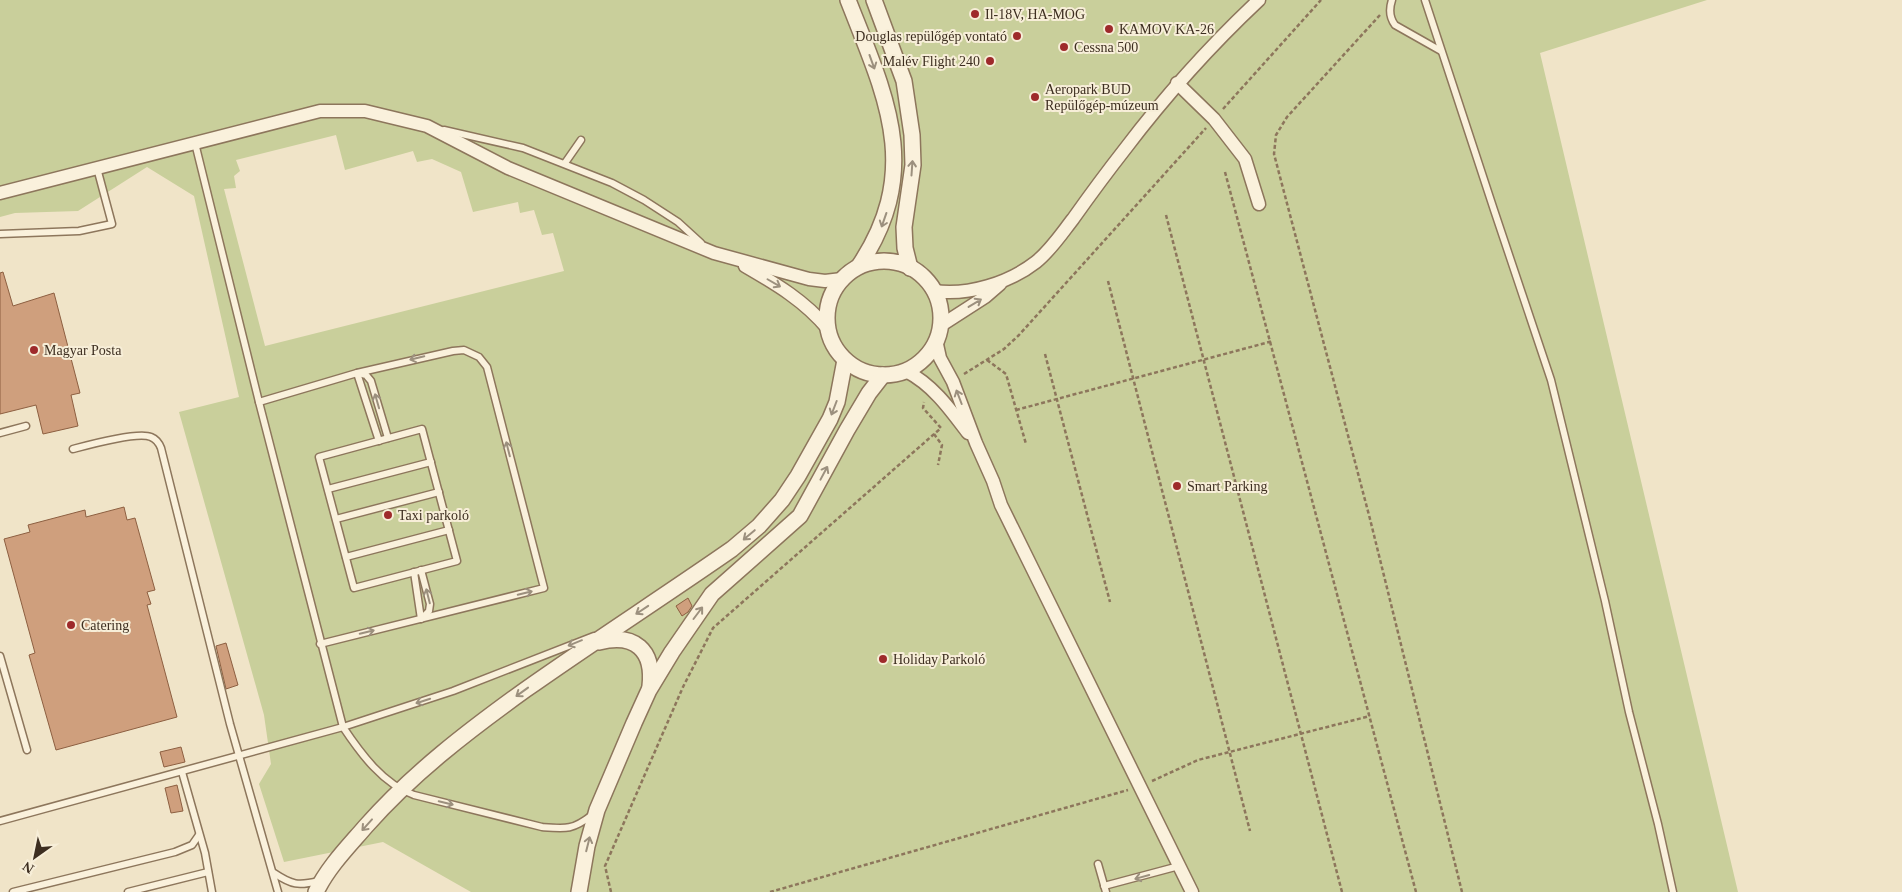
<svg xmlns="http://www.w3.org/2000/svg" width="1902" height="892" font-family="Georgia,serif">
<rect width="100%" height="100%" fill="#f0e4c8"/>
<path fill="#c9cf9b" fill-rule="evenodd" d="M0 0H1707L1540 53 1738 892H471L383 842 284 862 259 784 271 764 264 715 179 412 239 397 194 196 147 167 78 211 15 213 0 217ZM336 135 345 170 413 151 417 162 432 159 461 172 473 212 518 202 520 213 534 210 542 235 553 233 564 271 265 346 224 189 236 188 234 176 240 171 236 160Z"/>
<g fill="#cf9f7d" stroke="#8d5f41">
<path d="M3 272 13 306 54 293 80 393 71 395 78 426 43 434 36 405 0 414V273Z"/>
<path d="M124 507 127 520 135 518 155 590 147 592 151 604 147 605 177 717 56 750 29 655 35 653 4 539 30 532 28 525 85 510 86 517Z"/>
<path d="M688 598 692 606 688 612 682 616 676 606Z"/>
<path d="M226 643 238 685 226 689 216 646Z"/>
<path d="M181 747 185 762 164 767 160 752Z"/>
<path d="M177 785 183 811 171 813 165 788Z"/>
</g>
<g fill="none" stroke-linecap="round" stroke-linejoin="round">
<g stroke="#8d765c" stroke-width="9">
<g id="service">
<path d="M1392 0C1389 9 1389 17 1395 25L1441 51"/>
<path d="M1425 0 1494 210 1551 380 1605 601 1629 712 1658 824 1673 892"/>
<path d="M444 130 523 148 612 183 644 200 678 222 701 243"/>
<path d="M195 143 259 402 343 727C361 754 383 784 414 795L542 827C566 829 573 830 592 815"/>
<path d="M565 163 581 140"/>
<path d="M0 234 79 231 112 224 97 168"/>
<path d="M357 373 379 441"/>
<path d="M359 373 366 375 371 381 388 438"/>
<path d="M259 402 357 373 453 351 464 350 479 357 487 367 544 588 320 644"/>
<path d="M422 429 457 561 354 588 319 457Z"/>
<path d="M0 433 26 426"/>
<path d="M73 449C88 445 138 431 151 437 156 439 159 443 161 448L230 724 278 892"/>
<path d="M328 489 431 462"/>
<path d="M336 519 439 492"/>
<path d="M346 557 449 530"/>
<path d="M421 570 430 604 429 611 422 618"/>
<path d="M414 572 421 619"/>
<path d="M0 656 27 750"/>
<path d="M182 772 205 853 212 892"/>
<path d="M0 821 343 727 453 691 594 636"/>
<path d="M1098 864 1106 892"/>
<path d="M274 873C292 885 298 886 319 881"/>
<path d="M1104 886 1179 866"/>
<path d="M13 892 175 852 192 845 199 835"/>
<path d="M128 892 208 872"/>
</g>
</g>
<g stroke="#8d765c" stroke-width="15">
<g id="minor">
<path d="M1177 83 1214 119 1245 159 1259 204"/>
<path d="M0 193 320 111H365L427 126 508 168 714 253 809 279 825 281 842 279"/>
<path d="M745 266C776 284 805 301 828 329"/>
<path d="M934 291C968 296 1009 283 1036 262 1051 250 1062 233 1073 219 1090 195 1107 172 1125 149 1166 95 1210 46 1259 0"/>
<path d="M940 326 985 297 1000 284"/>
<path d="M936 340 940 358 953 382 976 443 993 481 1001 505 1192 892"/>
<path d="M906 371C933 385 950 409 968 433"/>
</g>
</g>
<g stroke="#8d765c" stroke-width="18">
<g id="tertiary">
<path d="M848 0C886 97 923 170 859 266"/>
<path d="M874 0 904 81 912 135 913 165 904 227 905 248 910 268"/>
<circle cx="884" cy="318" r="57"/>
<path d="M599 642C635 633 654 650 650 686"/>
<path d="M316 892C328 867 348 847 366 826 413 773 468 731 525 690 593 642 663 597 732 549L759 526 782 500 798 476 830 419 837 402 845 360"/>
<path d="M579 892 587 846 597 810 634 723 649 690 672 652 712 594 800 516 847 430 869 393 883 375"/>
</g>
</g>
<g stroke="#8d765c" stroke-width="2.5" stroke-dasharray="4 2.5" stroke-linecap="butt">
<path d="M1380 15 1287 117 1276 135 1274 154 1370 519 1462 892"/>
<path d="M1223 109 1321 0"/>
<path d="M1225 172 1416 892"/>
<path d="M1166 215 1342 892"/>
<path d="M1108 281 1250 831"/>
<path d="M1045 354 1110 602"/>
<path d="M987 360 1006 374 1026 444"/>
<path d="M964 374 1004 349 1019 335 1206 128"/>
<path d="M1016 410 1273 341"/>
<path d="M934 434 942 445 938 465"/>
<path d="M1152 781 1198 760 1370 716"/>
<path d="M611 892 605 866 683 687 713 628 941 428 923 408 924 402"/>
<path d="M770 892 1128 790"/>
</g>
<use href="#service" stroke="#faf1dc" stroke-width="6"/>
<use href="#minor" stroke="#faf1dc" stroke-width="12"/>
<use href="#tertiary" stroke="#faf1dc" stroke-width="15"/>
</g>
<defs><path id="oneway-shaft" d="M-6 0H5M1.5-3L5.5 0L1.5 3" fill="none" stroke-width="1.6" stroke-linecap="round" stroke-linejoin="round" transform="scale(1.25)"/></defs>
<g stroke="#9c907e">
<use href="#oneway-shaft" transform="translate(872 62) rotate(70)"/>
<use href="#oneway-shaft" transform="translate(912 168) rotate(-86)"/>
<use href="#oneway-shaft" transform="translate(884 220) rotate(109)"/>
<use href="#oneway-shaft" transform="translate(774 283) rotate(30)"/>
<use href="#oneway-shaft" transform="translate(975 303) rotate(-31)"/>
<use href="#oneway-shaft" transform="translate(417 358) rotate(166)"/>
<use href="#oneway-shaft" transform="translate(959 397) rotate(-111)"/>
<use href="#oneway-shaft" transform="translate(377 401) rotate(-106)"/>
<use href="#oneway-shaft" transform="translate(834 408) rotate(111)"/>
<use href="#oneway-shaft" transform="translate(508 449) rotate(-104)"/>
<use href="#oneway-shaft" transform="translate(824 473) rotate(-62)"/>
<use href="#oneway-shaft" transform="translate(749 535) rotate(140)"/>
<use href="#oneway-shaft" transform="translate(525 593) rotate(-14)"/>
<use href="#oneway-shaft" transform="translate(428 596) rotate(-104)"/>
<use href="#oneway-shaft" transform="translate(642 610) rotate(146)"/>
<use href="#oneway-shaft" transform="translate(698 613) rotate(-53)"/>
<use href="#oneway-shaft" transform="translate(367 632) rotate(-14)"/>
<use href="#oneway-shaft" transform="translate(575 643) rotate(158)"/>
<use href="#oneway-shaft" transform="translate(522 692) rotate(144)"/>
<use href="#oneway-shaft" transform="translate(423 701) rotate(162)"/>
<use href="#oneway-shaft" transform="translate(446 803) rotate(14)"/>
<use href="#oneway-shaft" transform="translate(367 825) rotate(132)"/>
<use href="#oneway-shaft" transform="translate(588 844) rotate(-76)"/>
<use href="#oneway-shaft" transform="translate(1142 877) rotate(165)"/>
</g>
<g fill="#9e2a2b" stroke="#f7eed8" stroke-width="2">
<circle cx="975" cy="14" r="5"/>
<circle cx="1109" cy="29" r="5"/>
<circle cx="1017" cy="36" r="5"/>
<circle cx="1064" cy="47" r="5"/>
<circle cx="990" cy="61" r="5"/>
<circle cx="1035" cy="97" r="5"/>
<circle cx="34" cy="350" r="5"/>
<circle cx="1177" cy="486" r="5"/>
<circle cx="388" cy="515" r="5"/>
<circle cx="71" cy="625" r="5"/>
<circle cx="883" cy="659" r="5"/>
</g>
<g text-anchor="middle" stroke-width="4" stroke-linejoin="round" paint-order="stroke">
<g font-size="14" fill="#3d2e20" stroke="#f7eed8" text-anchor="start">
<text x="985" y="19">Il-18V, HA-MOG</text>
<text x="1119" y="34">KAMOV KA-26</text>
<text x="1007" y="41" text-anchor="end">Douglas repülőgép vontató</text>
<text x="1074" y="52">Cessna 500</text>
<text x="980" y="66" text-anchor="end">Malév Flight 240</text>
<text x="1045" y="94">Aeropark BUD<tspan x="1045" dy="16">Repülőgép-múzeum</tspan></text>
<text x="44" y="355">Magyar Posta</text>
<text x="1187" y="491">Smart Parking</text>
<text x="398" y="520">Taxi parkoló</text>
<text x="81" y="630">Catering</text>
<text x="893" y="664">Holiday Parkoló</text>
</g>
</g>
<g transform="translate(35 857) rotate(213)" stroke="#f7eed8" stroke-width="4" paint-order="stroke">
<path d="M0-4L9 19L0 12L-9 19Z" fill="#3d2e20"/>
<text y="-8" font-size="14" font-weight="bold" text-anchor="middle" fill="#3d2e20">N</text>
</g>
</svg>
